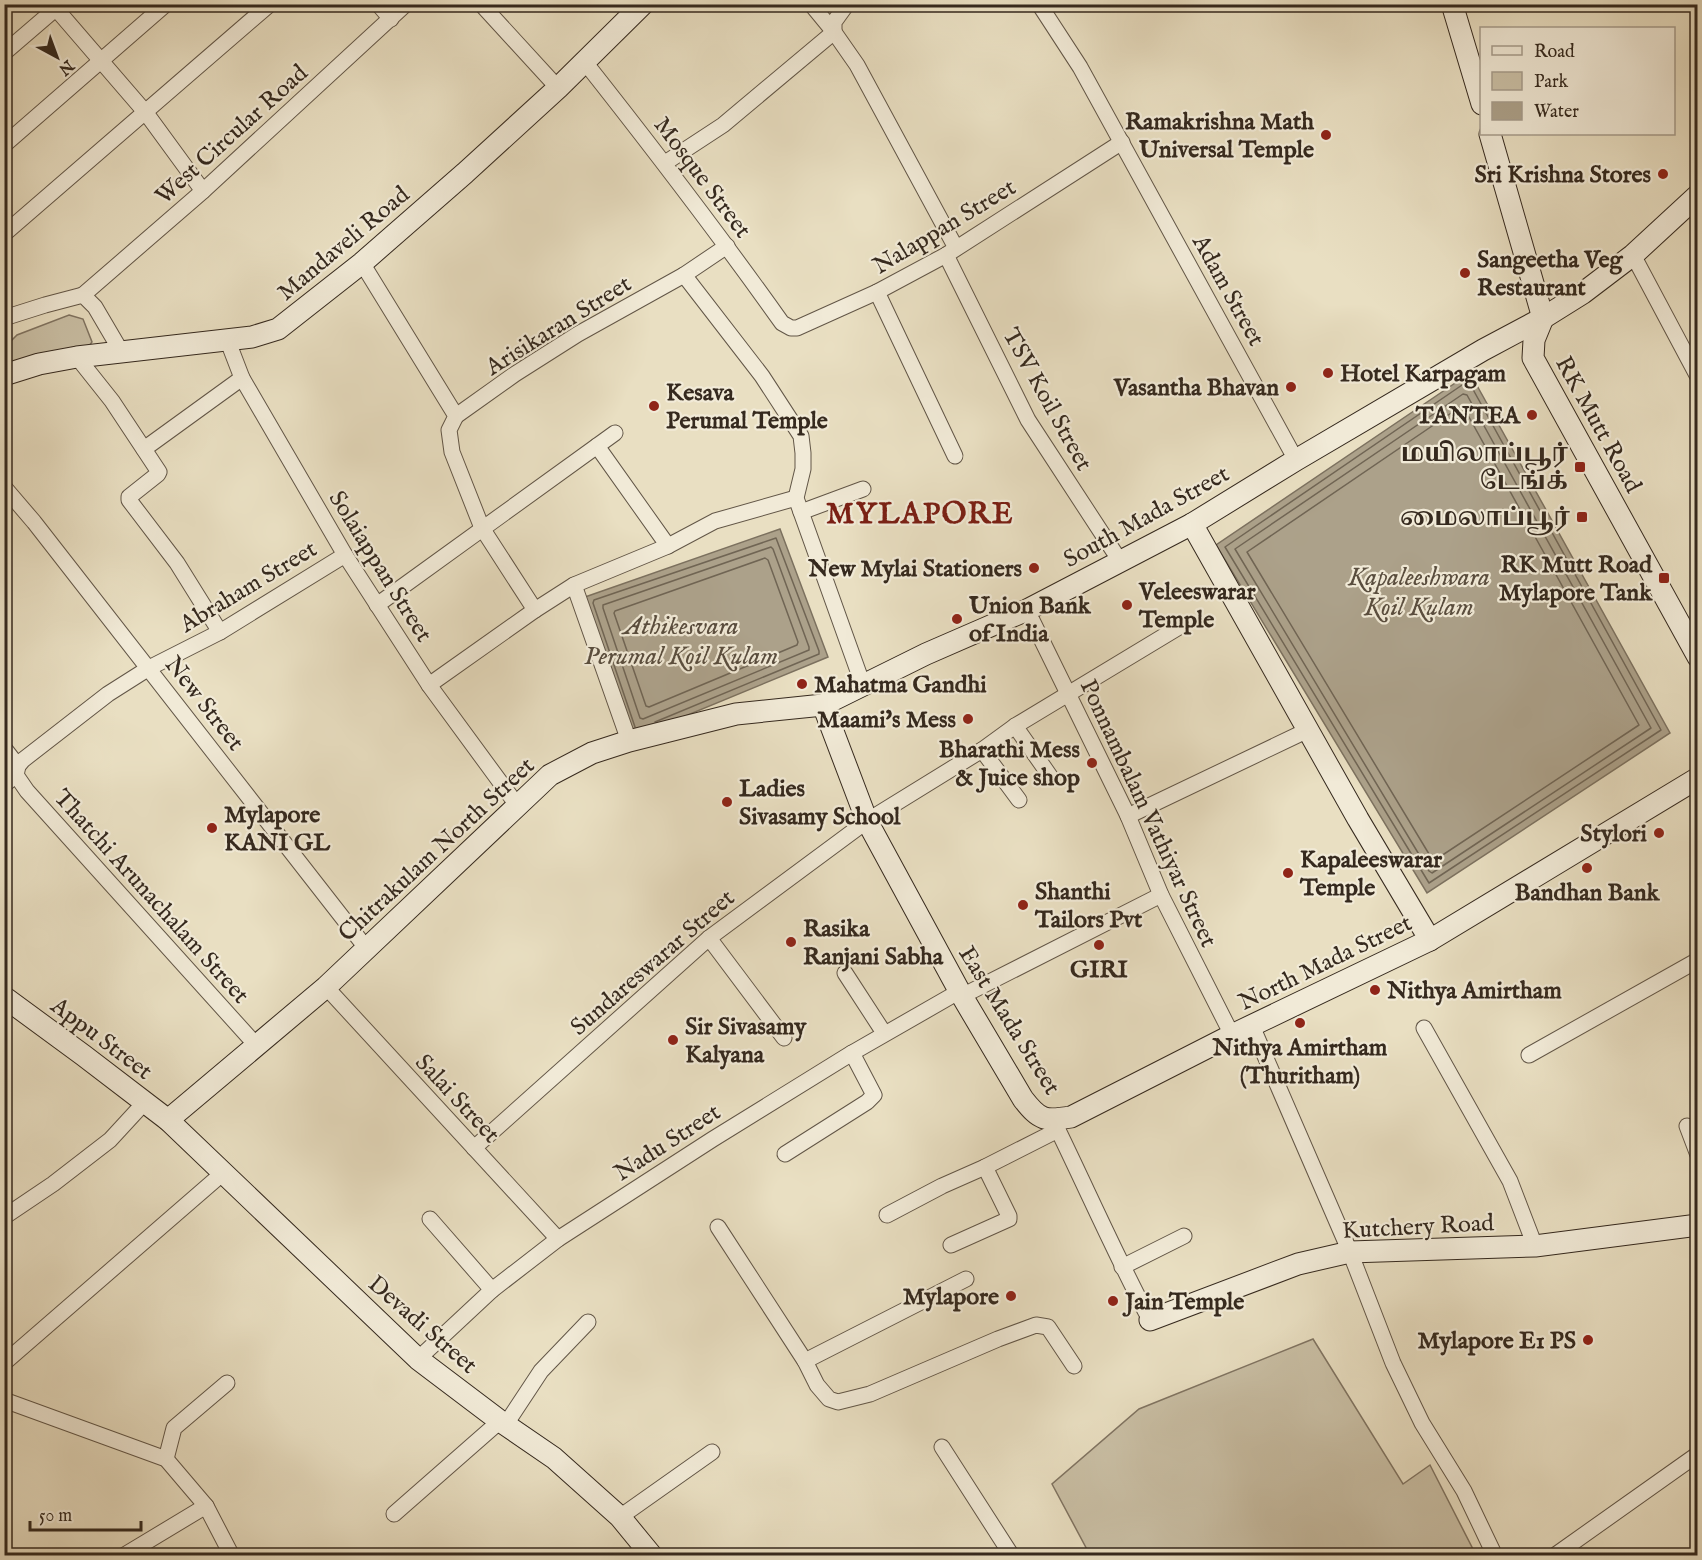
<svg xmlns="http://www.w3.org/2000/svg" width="1702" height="1560" font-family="'IM FELL English','Noto Serif Tamil',serif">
<rect width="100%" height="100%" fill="#e9dfc2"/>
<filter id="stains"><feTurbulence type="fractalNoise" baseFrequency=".00333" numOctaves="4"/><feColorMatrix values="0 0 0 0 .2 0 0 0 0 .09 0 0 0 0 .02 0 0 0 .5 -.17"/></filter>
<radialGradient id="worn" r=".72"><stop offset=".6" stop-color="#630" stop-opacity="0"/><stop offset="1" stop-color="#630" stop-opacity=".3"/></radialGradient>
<g fill="#cac0a6" stroke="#807462" stroke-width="1.5">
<path d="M69 315 83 319 92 342 87 349 13 366 8 360 9 343 17 335Z"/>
<path d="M1313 1339 1403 1484 1430 1465 1476 1555H1090L1052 1484 1139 1409Z"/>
</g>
<g fill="#aca18a" stroke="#7c715f" stroke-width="1.5">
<path d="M1470 373 1670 733 1427 893 1216 545Z"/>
<path d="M780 529 828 657 632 738 585 597Z"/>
</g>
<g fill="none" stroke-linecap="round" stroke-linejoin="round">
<g stroke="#706554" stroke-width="1.5">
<path d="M1465 383 1470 384 1661 730 1429 883 1225 547Z"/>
<path d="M1463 394 1467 395 1651 728 1432 873 1429 871 1235 549Z"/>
<path d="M1460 407 1464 408 1639 725 1435 860 1432 859 1247 552Z"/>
<path d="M771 547 773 549 809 647V650L643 719 640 718 603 608V605Z"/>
<path d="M765 558 768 560 798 642 797 645 649 707 646 706 614 613 615 611Z"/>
<path d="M635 727 593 603 594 600 776 538 819 651V654L655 722"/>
</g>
<g stroke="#625647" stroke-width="17">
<g id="street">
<path d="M52 4 146 113 203 191"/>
<path d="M378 4 391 19"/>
<path d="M481 4 558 88"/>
<path d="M811 4 834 32 857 65 956 248"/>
<path d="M1039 4 1080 67 1296 460"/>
<path d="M4 53 61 4"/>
<path d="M584 61C652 147 718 233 782 323L791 328H797L877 292 946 255 1122 142"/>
<path d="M4 145 166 4"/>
<path d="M665 163 723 125 834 32V22L847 4"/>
<path d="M4 234 270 4"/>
<path d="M946 255 1028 420 1120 561"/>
<path d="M1633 255 1698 377"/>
<path d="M362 263 456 416 449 430 452 452 482 528 535 610"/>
<path d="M684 275 762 376 801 436 803 453V469L796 498 863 685"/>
<path d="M877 292 955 456"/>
<path d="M83 295 203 191 406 4"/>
<path d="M4 318 45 305 83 295 95 307 122 353"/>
<path d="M227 339 242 378 345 555 429 685 517 805"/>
<path d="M77 357 112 401 159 472 158 474 129 497V500L177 563 220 632"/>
<path d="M456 416 515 374 578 334 684 275 727 246"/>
<path d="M597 446 668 546"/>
<path d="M144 449 242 378"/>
<path d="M4 487 34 522 367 949"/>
<path d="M801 512 863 489"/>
<path d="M574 585 629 741"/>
<path d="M377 605 615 433"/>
<path d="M1027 610 1128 816 1161 895 1232 1035"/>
<path d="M429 685 535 610 574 585 668 546 715 521 796 498"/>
<path d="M1015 726 1050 776"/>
<path d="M4 748 18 766"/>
<path d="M982 750 1019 800"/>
<path d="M16 775 27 791 256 1045"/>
<path d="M4 785 16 775 18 766 23 760 108 694 149 668 220 632 345 555"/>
<path d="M1128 816 1308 730"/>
<path d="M709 938 784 1038"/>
<path d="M845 973 884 1033"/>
<path d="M326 987 558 1239"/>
<path d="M962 996 1161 895"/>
<path d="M1252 1026 1350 1252 1393 1363 1422 1423 1464 1491 1495 1556"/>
<path d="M1424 1028 1510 1181 1535 1246"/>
<path d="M1529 1055 1698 960"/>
<path d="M1058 1119V1130C1089 1194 1117 1258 1150 1320"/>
<path d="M1687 1126 1698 1155"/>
<path d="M474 1148 709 938 867 821 982 750 1015 726 1179 627"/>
<path d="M785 1154 867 1102 874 1095 852 1053"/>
<path d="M887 1215 942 1186 985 1167"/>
<path d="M4 1217 53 1184 110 1140 145 1102"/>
<path d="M430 1219 492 1290"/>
<path d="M718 1227 805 1361 817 1385 829 1399 838 1402 870 1394 998 1339 1036 1325 1048 1327 1074 1366"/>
<path d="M951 1245 1009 1219V1216L985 1167 1058 1130"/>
<path d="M1122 1267 1184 1236"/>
<path d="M418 1359 492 1290 558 1239 713 1139 852 1053 960 991"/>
<path d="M805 1361 966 1279"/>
<path d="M4 1363 223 1173"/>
<path d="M4 1400 166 1459 206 1506 232 1556"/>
<path d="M506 1424 541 1371 588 1322"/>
<path d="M942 1447 1012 1556"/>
<path d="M166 1459 174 1428 227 1383"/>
<path d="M394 1514 500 1421"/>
<path d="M620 1517 712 1452"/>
<path d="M123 1556 206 1506"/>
<path d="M1554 1556 1698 1454"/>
</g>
</g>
<g stroke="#35291e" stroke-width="23">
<g id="secondary">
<path d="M1452 4 1482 104"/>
<path d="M1490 134 1543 318 1534 340 1533 358 1698 657"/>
<path d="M4 375 39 364 77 357 252 337 278 329 362 263 465 173 558 88 643 4"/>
<path d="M1192 524 1358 819 1430 940"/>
<path d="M823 705 867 821 962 996 1023 1099C1040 1121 1045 1121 1071 1117L1232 1035 1430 940 1698 778"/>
<path d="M4 997 83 1055 168 1120 418 1359 500 1421 554 1458 620 1517 652 1556"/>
<path d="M168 1120 326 987 550 775 592 753 629 741 736 714 823 705 926 654 1027 610 1192 524 1296 460 1483 350 1543 318 1583 293 1633 255 1698 195"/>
<path d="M1150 1320 1298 1264 1350 1252 1535 1246 1698 1225"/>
</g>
</g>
<use href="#street" stroke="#f1ead7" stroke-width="15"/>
<use href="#secondary" stroke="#f1ead7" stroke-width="21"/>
</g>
<g fill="#8f2418" stroke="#f1ead7" stroke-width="2">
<circle cx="1326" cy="135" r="6"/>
<circle cx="1663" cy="174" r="6"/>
<circle cx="1465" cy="273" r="6"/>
<circle cx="1328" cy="373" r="6"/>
<circle cx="1291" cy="387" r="6"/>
<circle cx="654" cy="406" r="6"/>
<circle cx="1532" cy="415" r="6"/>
<rect x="1574" y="461" width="12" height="12" rx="3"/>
<rect x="1576" y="511" width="12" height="12" rx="3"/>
<circle cx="1034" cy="568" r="6"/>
<rect x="1658" y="572" width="12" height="12" rx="3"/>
<circle cx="1127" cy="605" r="6"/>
<circle cx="957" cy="619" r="6"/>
<circle cx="802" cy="684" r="6"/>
<circle cx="968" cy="719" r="6"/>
<circle cx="1092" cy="763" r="6"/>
<circle cx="727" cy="802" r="6"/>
<circle cx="212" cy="828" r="6"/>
<circle cx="1659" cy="833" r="6"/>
<circle cx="1587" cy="868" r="6"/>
<circle cx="1288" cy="873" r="6"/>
<circle cx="1023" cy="905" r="6"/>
<circle cx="791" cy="942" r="6"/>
<circle cx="1099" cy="945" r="6"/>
<circle cx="1375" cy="990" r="6"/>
<circle cx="1300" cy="1023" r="6"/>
<circle cx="673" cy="1040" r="6"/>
<circle cx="1011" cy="1296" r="6"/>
<circle cx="1113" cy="1301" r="6"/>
<circle cx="1588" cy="1340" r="6"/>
</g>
<g text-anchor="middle" stroke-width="4.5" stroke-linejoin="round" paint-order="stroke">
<g font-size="24" font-weight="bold" fill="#35291e" stroke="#f1ead7" text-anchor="start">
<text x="1314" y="129" text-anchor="end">Ramakrishna Math<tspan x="1314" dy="28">Universal Temple</tspan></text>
<text x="1651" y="182" text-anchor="end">Sri Krishna Stores</text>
<text x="1477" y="267">Sangeetha Veg<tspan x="1477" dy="28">Restaurant</tspan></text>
<text x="1340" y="381">Hotel Karpagam</text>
<text x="1279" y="395" text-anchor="end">Vasantha Bhavan</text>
<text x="666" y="400">Kesava<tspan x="666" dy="28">Perumal Temple</tspan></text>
<text x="1520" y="423" text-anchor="end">TANTEA</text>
<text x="1568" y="461" text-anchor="end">மயிலாப்பூர்<tspan x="1568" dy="28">டேங்க்</tspan></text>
<text x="1570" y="525" text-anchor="end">மைலாப்பூர்</text>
<text x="1652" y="572" text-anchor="end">RK Mutt Road<tspan x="1652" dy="28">Mylapore Tank</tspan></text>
<text x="1022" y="576" text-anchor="end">New Mylai Stationers</text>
<text x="1139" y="599">Veleeswarar<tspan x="1139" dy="28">Temple</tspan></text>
<text x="969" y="613">Union Bank<tspan x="969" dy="28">of India</tspan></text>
<text x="814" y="692">Mahatma Gandhi</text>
<text x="956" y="727" text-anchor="end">Maami's Mess</text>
<text x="1080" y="757" text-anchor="end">Bharathi Mess<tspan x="1080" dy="28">&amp; Juice shop</tspan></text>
<text x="739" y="796">Ladies<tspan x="739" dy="28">Sivasamy School</tspan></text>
<text x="224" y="822">Mylapore<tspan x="224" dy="28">KANI GL</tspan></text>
<text x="1647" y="841" text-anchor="end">Stylori</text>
<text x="1300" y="867">Kapaleeswarar<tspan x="1300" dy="28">Temple</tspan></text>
<text x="1035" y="899">Shanthi<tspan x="1035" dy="28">Tailors Pvt</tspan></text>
<text x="1587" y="900" text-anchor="middle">Bandhan Bank</text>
<text x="803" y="936">Rasika<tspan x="803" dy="28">Ranjani Sabha</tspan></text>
<text x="1099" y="977" text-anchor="middle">GIRI</text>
<text x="1387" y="998">Nithya Amirtham</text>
<text x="685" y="1034">Sir Sivasamy<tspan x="685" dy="28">Kalyana</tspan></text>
<text x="1300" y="1055" text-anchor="middle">Nithya Amirtham<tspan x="1300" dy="28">(Thuritham)</tspan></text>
<text x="999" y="1304" text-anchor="end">Mylapore</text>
<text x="1125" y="1309">Jain Temple</text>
<text x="1576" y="1348" text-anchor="end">Mylapore E1 PS</text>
</g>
<g font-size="24" fill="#35291e" stroke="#f1ead7">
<text transform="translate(231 134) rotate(-42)" y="8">West Circular Road</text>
<text transform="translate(703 177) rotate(53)" y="8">Mosque Street</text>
<text transform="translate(944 226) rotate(-31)" y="8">Nalappan Street</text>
<text transform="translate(343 243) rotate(-40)" y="8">Mandaveli Road</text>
<text transform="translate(1229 290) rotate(61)" y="8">Adam Street</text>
<text transform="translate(558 325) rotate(-32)" y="8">Arisikaran Street</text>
<text transform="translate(1048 399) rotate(61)" y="8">TSV Koil Street</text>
<text transform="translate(1599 424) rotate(61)" y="8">RK Mutt Road</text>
<text transform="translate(1146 516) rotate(-29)" y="8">South Mada Street</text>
<text transform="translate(381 566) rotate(58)" y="8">Solaiappan Street</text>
<text transform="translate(248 586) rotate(-31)" y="8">Abraham Street</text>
<text transform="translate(205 703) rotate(52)" y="8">New Street</text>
<text transform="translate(1149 813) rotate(65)" y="8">Ponnambalam Vathiyar Street</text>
<text transform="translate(436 849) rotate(-43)" y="8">Chitrakulam North Street</text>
<text transform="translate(152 896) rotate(48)" y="8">Thatchi Arunachalam Street</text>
<text transform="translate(652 962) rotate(-41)" y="8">Sundareswarar Street</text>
<text transform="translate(1325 962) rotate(-26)" y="8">North Mada Street</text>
<text transform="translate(1010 1020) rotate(58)" y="8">East Mada Street</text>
<text transform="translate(102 1038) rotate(37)" y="8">Appu Street</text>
<text transform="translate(458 1098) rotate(47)" y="8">Salai Street</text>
<text transform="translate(667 1142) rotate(-33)" y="8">Nadu Street</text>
<text transform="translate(1418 1226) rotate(-3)" y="8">Kutchery Road</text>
<text transform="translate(423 1324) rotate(41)" y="8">Devadi Street</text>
</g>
<g font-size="26" font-style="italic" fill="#594d3e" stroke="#f1ead7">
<text x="1419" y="585">Kapaleeshwara<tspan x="1419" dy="30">Koil Kulam</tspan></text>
<text x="681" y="634">Athikesvara<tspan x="681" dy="30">Perumal Koil Kulam</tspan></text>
</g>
<g font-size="30" font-weight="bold" letter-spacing="1.5" fill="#7a1f14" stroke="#f1ead7">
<text x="920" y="523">MYLAPORE</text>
</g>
</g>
<rect width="1702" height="1560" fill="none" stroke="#e9dfc2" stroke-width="24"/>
<rect x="6" y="6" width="1690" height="1548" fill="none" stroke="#35291e" stroke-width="3"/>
<rect x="12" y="12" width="1678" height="1536" fill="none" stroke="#35291e" stroke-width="1.5"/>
<rect x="1480" y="27" width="195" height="108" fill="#f1ead7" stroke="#a69d8d" stroke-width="1.5"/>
<rect x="1492" y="46" width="30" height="9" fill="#f1ead7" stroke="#a69d8d" stroke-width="1.5"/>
<text x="1534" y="57" font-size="18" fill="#35291e">Road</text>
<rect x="1492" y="72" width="30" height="18" fill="#cac0a6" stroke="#a69d8d" stroke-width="1.5"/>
<text x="1534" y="87" font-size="18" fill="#35291e">Park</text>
<rect x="1492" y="102" width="30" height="18" fill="#aca18a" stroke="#a69d8d" stroke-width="1.5"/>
<text x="1534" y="117" font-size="18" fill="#35291e">Water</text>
<g transform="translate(57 57) rotate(139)" stroke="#f1ead7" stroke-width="4.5" paint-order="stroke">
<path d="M0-4.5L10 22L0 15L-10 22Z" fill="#35291e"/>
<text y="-9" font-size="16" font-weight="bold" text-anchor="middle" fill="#35291e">N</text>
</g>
<path d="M30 1521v9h111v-9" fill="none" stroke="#35291e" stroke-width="3"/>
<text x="39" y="1521" font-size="18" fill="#35291e" stroke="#f1ead7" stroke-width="4.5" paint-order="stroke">50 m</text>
<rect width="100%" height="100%" filter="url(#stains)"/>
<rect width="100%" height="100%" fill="url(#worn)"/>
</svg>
